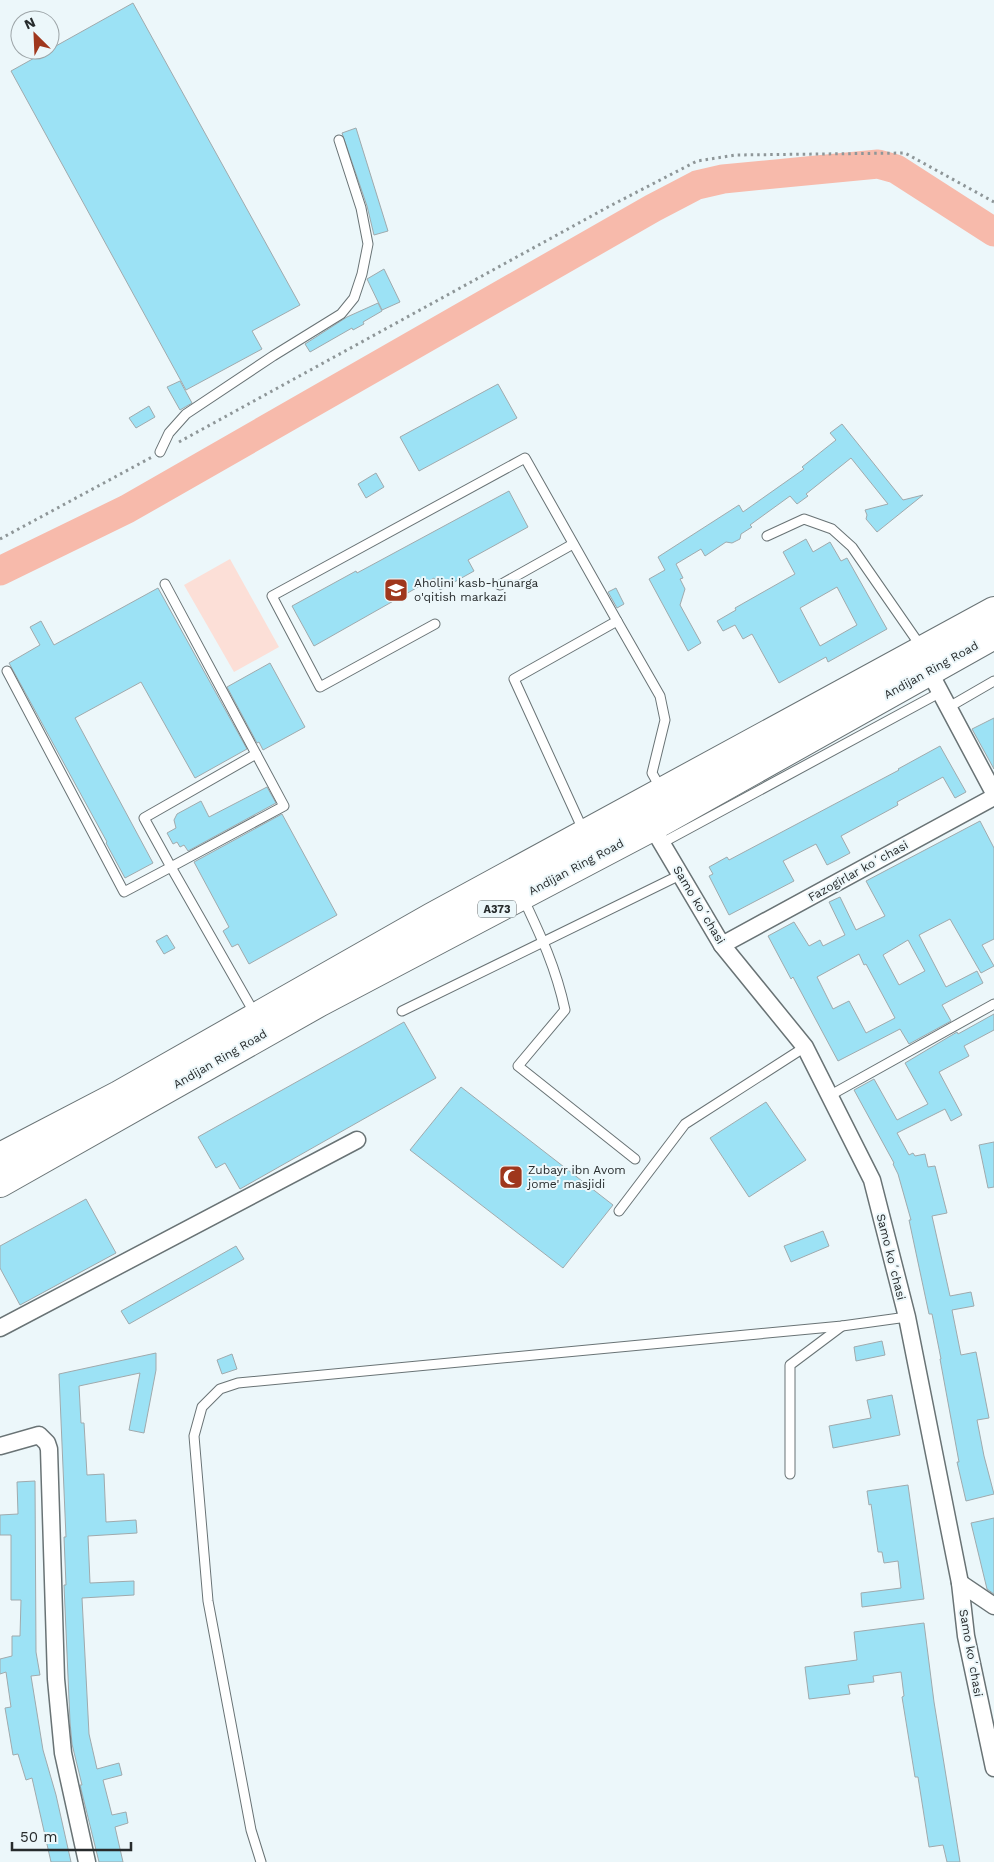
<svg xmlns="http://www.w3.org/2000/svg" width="994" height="1862" font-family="'Work Sans',sans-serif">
<rect width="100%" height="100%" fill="#ecf7fa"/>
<path fill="#fcdfd7" d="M230 559 279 647 234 672 184 585Z"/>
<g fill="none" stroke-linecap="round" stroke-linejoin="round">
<path stroke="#f7baab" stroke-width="29" d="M0 571 127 509 653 208 697 185 723 179 878 164 896 169 994 232"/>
</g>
<g fill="#9ce2f5" stroke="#a0aaad" fill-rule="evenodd">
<path d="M133 3 300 305 252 331 262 349 186 390 11 71Z"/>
<path d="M356 128 388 231 374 235 367 206 342 133Z"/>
<path d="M384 269 400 302 382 310 367 279Z"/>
<path d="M378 303 382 311 363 322 364 324 353 330 352 328 310 352 305 344 347 317Z"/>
<path d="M180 381 192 403 180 410 167 387Z"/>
<path d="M498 384 517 418 419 471 400 437Z"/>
<path d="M149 406 155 417 136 428 129 418Z"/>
<path d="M842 424 903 500 923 495 877 532 866 519 867 515 865 510 888 504 851 458 806 494 808 496 797 504 790 496 750 525 752 527 741 534 740 539 732 543 726 542 705 556 701 549 676 564 683 578 680 579 685 589 680 605 701 643 688 651 649 579 665 570 658 557 739 505 743 512 804 469 802 467 836 440 830 433Z"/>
<path d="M376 473 384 487 366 498 358 484Z"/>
<path d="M509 491 528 527 468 560 474 571 440 590 434 578 314 646 292 606 356 571 357 573Z"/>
<path d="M806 539 813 552 830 542 841 561 847 558 887 629 828 662 826 657 779 683 752 634 743 639 735 625 723 631 717 621 736 610 735 608 795 574 783 552ZM837 587 857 625 820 646 800 608Z"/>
<path d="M158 588 247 749 195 778 141 682 75 718 153 863 125 878 106 843 107 842 9 663 40 645 30 627 41 621 54 645Z"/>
<path d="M616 588 624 604 617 608 608 592Z"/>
<path d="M270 663 305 727 263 750 259 742 257 743 227 687Z"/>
<path d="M994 718V769L972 729Z"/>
<path d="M940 746 966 792 955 798 943 777 897 802 898 805 889 810 841 836 850 853 837 860 827 865 816 844 783 861 794 881 729 915 709 876 713 874 709 867 727 857 729 860 899 770 898 769Z"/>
<path d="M267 787 276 803 188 851 184 845 180 847 177 842 173 844 167 833 176 828 174 820 177 814 201 801 209 817Z"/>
<path d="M282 814 337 915 249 964 238 944 232 947 223 931 229 927 194 862Z"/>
<path d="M980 821 994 848V939L982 945 994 966 981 973 950 919 919 935 946 987 977 971 983 983 942 1005 951 1021 909 1044 900 1029 838 1061 793 977 791 979 768 936 794 922 809 946 820 940 823 946 845 935 829 902 840 897 856 930 885 916 866 881ZM908 940 925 971 899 985 883 955ZM859 954 864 965 866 964 895 1018 866 1033 849 1001 833 1009 817 977Z"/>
<path d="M167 935 175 948 164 954 156 941Z"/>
<path d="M994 1014V1030L964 1046 969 1056 939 1072 962 1115 951 1121 945 1109 897 1133 909 1155 913 1153 915 1156 925 1154 928 1167 935 1166 947 1213 932 1216 950 1296 971 1292 974 1306 952 1310 961 1355 976 1352 989 1418 977 1420 984 1456 994 1494 966 1501 957 1462H959L940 1359H941L932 1314H929L909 1220H911L898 1174 893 1164 894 1163 854 1090 874 1079 897 1120 928 1104 905 1063 957 1032 958 1034Z"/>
<path d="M404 1022 436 1078 240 1189 225 1163 216 1168 198 1137Z"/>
<path d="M461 1087 613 1205 563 1268 410 1150Z"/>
<path d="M766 1102 806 1160 749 1197 710 1138Z"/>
<path d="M994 1142V1187L988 1188 979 1145Z"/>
<path d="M86 1199 116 1253 20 1305 0 1268V1246Z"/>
<path d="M823 1231 829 1246 791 1262 784 1246Z"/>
<path d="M236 1246 244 1259 129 1324 121 1311Z"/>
<path d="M882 1341 885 1355 856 1361 854 1347Z"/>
<path d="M156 1353V1370L144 1433 129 1430 140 1373 79 1386 81 1423H84L87 1475 104 1474 106 1522 136 1520 137 1533 88 1536 90 1583 134 1581V1595L82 1598 89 1734 97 1769 119 1763 122 1775 103 1780 112 1815 126 1812 128 1823 115 1827 123 1862H99L80 1785H82L72 1744 70 1722 64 1585H66L64 1537H66L59 1374Z"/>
<path d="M232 1354 237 1369 222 1374 217 1360Z"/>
<path d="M892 1395 900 1435 833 1448 829 1426 871 1418 867 1400Z"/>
<path d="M35 1481 36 1652 40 1675 31 1676 43 1750 56 1795 71 1862H51L32 1778 26 1780 18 1754 13 1755 5 1708 11 1707 6 1672 0 1674V1659L12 1656V1636H20L21 1600H11V1535H0V1515L18 1514 17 1482Z"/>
<path d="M908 1485 924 1599 862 1607 861 1593 901 1588 898 1561 884 1563 882 1552H878L871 1504 869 1505 867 1491Z"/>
<path d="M994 1518V1594L987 1589 971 1523Z"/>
<path d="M924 1623 934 1702 960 1862H947L943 1845 929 1847 918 1777H915L902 1697 904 1696 901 1672 873 1676 874 1682 848 1685 850 1694 809 1699 805 1667 857 1660 854 1632Z"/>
</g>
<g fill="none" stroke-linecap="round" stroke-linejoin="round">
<g stroke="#697375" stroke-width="11">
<g id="lane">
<path d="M160 452 169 433 186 414 273 356 341 314 354 298 362 274 368 244 361 208 339 140"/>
<path d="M767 536 804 519 832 529 852 547 922 648"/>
<path d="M165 584 284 806 171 867 255 1014"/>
<path d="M500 585 573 544"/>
<path d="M435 624 320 687 272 596 525 458 617 621"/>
<path d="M7 671 124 892 171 867 144 818 256 754"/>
<path d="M949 707 994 681"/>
<path d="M584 832 514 679 617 621 660 696 665 720 652 773 661 789"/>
<path d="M662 843 941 692"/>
<path d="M523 898C541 936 556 968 565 1010L518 1066 635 1159"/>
<path d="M402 1011 680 875"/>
<path d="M829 1096 994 1004"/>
<path d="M619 1211 685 1124 805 1047"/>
<path d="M790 1474V1365L842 1326"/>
<path d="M261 1862 251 1830 208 1601 194 1436 202 1407 220 1389 238 1383 842 1326 907 1317"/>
</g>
</g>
<g stroke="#697375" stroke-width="19">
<g id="street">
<path d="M929 671 994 793"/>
<path d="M648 820 722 945 805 1047 872 1180 907 1317 960 1583 966 1636 994 1768"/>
<path d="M722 945 994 797"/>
<path d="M0 1328 357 1140"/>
<path d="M0 1446 39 1435 47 1443 49 1449 56 1679 63 1753 87 1862"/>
<path d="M960 1583 994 1606"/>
</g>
</g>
<g stroke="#697375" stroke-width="30">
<g id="highway">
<path d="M0 1157 119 1095 432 917 994 611"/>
<path d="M0 1183 320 1002 652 827 994 635"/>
</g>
</g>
<g stroke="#8e9698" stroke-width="3" stroke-dasharray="2.5 4" stroke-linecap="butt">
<path d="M179 442 608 207 697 161 736 155 905 153 994 202"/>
<path d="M0 539 152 457"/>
</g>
<use href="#lane" stroke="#fff" stroke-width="9"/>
<use href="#street" stroke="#fff" stroke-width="16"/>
<use href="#highway" stroke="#fff" stroke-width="28"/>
</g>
<defs>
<g id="university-square" transform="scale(1.25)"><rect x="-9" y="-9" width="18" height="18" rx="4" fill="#9f371d" stroke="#ecf7fa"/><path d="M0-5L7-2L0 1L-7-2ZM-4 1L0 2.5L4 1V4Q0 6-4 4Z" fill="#fff"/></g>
<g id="mosque-square" transform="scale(1.25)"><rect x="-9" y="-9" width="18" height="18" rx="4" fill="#9f371d" stroke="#ecf7fa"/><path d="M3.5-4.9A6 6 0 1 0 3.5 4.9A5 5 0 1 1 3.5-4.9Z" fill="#fff"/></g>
</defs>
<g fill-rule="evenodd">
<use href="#university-square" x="396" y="590"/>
<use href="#mosque-square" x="511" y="1177"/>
</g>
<g text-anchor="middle" stroke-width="4" stroke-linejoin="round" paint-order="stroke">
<rect fill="#ecf7fa" stroke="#62686a" stroke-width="1" x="478" y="900.5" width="38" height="17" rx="4"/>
<g font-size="11" font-weight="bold" fill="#272b2c">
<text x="497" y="913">A373</text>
</g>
<g font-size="12" fill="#272b2c" stroke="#ecf7fa" text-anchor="start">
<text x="414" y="587">Aholini kasb-hunarga<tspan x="414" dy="14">o'qitish markazi</tspan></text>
<text x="528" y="1174">Zubayr ibn Avom<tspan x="528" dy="14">jome' masjidi</tspan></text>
</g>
<g font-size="12" fill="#272b2c" stroke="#ecf7fa">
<text transform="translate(931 670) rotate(-29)" y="4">Andijan Ring Road</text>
<text transform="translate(576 867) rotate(-28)" y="4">Andijan Ring Road</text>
<text transform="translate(858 871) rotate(-29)" y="4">Fazogirlar koʻchasi</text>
<text transform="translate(699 905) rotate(59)" y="4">Samo koʻchasi</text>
<text transform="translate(220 1059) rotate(-30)" y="4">Andijan Ring Road</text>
<text transform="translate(891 1257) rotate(76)" y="4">Samo koʻchasi</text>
<text transform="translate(971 1653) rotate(80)" y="4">Samo koʻchasi</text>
</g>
</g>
<g transform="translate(35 35) rotate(336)"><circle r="24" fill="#ecf7fa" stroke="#9da5a8"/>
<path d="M0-4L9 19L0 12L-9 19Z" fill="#9f371d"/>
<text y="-8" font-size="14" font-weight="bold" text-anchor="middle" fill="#272b2c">N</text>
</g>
<path d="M12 1842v8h119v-8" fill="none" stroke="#272b2c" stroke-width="2.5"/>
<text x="20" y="1842" font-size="15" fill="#272b2c" stroke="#ecf7fa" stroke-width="4" paint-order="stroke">50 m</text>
</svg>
